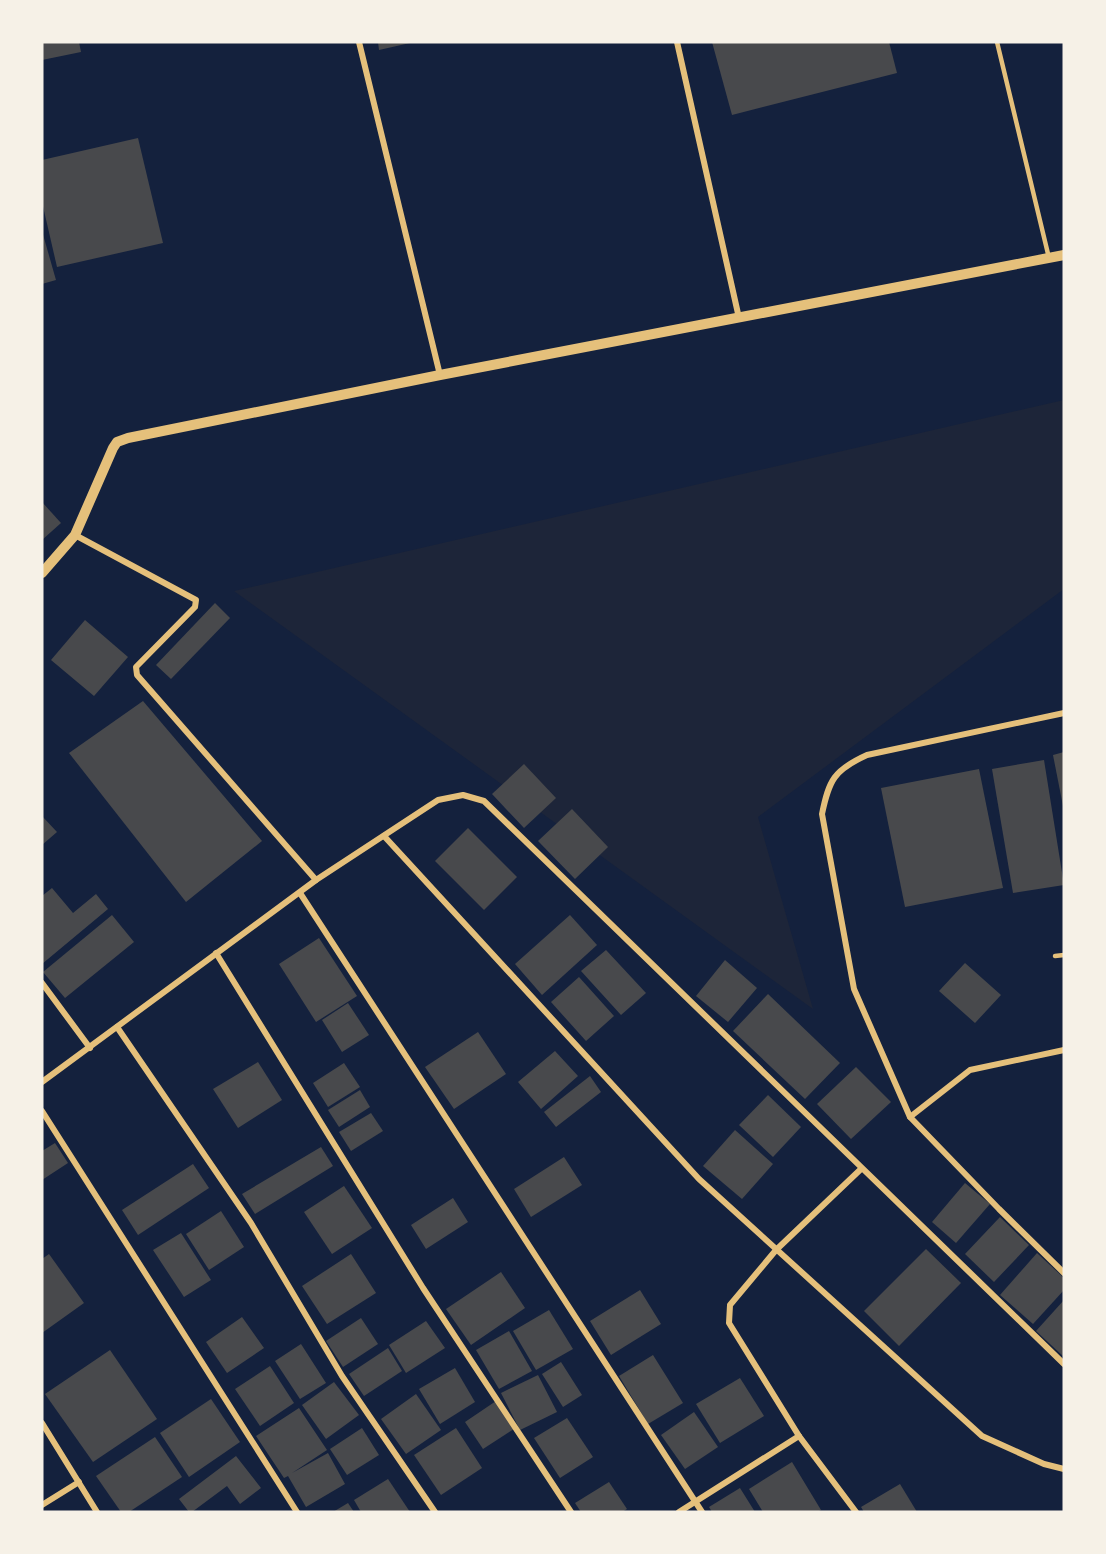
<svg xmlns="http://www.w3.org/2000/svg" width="1106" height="1554" font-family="'Fira Sans Condensed',sans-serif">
<rect width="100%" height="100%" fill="#14213d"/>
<path fill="#1d2539" d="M1064 400V589L758 817 813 1009 234 591Z"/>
<g fill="#48494c">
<path d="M42 42H79L81 52 42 60Z"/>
<path d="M378 42H410V43L379 50Z"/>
<path d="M712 42H889L897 73 732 115Z"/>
<path d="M138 138 163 243 57 267 42 202V160Z"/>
<path d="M42 231 56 280 42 284Z"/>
<path d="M42 502 61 523 42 540Z"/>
<path d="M215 603 230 618 171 679 156 665Z"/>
<path d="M85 620 128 657 94 696 51 660Z"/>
<path d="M143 701 262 841 186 902 69 753Z"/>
<path d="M1064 752V806H1063L1053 755Z"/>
<path d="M1044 760 1064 885 1013 893 992 769Z"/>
<path d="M524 764 556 798 524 828 492 794Z"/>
<path d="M979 769 1003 888 905 907 881 788Z"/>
<path d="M572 809 608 847 575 879 538 841Z"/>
<path d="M42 816 57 832 42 845Z"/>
<path d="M468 828 517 877 484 910 435 861Z"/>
<path d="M52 888 73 913 96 894 108 909 42 964V896Z"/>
<path d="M112 915 134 942 65 998 43 972Z"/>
<path d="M570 915 597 945 542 995 515 964Z"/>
<path d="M319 938 357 996 316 1022 279 964Z"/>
<path d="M606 950 646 993 621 1015 581 971Z"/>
<path d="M725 960 757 988 728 1022 696 996Z"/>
<path d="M965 963 1001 995 975 1023 939 991Z"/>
<path d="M579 977 614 1016 586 1041 551 1002Z"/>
<path d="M768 994 840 1063 805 1099 733 1031Z"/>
<path d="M348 1003 369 1035 342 1052 322 1020Z"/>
<path d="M478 1032 506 1074 454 1109 425 1067Z"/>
<path d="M555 1051 578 1076 541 1109 518 1082Z"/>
<path d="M258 1062 282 1100 238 1128 213 1089Z"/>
<path d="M344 1063 360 1087 328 1107 313 1083Z"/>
<path d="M856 1067 891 1102 851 1139 817 1104Z"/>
<path d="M590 1076 601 1092 556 1127 544 1112Z"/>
<path d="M360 1090 370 1107 339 1127 328 1110Z"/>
<path d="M768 1095 801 1127 773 1157 739 1125Z"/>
<path d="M371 1113 383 1131 351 1151 339 1132Z"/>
<path d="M735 1130 773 1164 742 1199 703 1166Z"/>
<path d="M55 1143 68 1163 42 1180V1151Z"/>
<path d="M321 1147 333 1166 255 1214 242 1194Z"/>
<path d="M564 1157 582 1185 531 1217 514 1189Z"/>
<path d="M193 1164 209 1188 138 1235 122 1210Z"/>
<path d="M965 1183 990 1204 956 1243 932 1222Z"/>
<path d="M344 1186 372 1228 332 1254 304 1212Z"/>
<path d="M453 1198 468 1222 426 1249 411 1225Z"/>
<path d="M221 1211 244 1247 209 1270 186 1234Z"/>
<path d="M1000 1217 1029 1245 994 1282 965 1254Z"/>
<path d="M181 1233 211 1280 184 1297 153 1250Z"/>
<path d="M926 1249 961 1283 899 1346 864 1311Z"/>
<path d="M1037 1253 1064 1278V1290L1033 1324 1000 1295Z"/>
<path d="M49 1254 84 1303 42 1333V1259Z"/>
<path d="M351 1254 376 1293 327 1324 302 1286Z"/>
<path d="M501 1272 525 1308 471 1345 446 1309Z"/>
<path d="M640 1290 661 1324 611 1355 590 1321Z"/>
<path d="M1064 1300V1357L1036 1331Z"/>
<path d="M549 1310 573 1349 536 1370 513 1331Z"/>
<path d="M242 1317 264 1348 227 1373 206 1342Z"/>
<path d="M361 1318 378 1344 343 1367 326 1341Z"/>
<path d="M426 1321 445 1348 406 1373 389 1345Z"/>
<path d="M509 1331 532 1371 499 1389 476 1350Z"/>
<path d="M301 1344 326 1383 300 1399 275 1361Z"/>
<path d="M388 1348 402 1371 364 1396 349 1374Z"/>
<path d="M110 1350 157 1419 93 1462 45 1394Z"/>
<path d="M653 1355 683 1403 648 1424 619 1376Z"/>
<path d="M561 1362 582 1395 563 1407 542 1374Z"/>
<path d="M270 1366 294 1403 260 1426 235 1389Z"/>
<path d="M455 1368 475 1402 440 1424 419 1389Z"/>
<path d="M538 1375 557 1412 520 1430 501 1393Z"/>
<path d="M740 1378 764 1416 720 1443 696 1404Z"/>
<path d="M334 1382 359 1415 326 1439 302 1405Z"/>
<path d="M416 1394 441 1430 406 1454 381 1419Z"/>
<path d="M211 1399 240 1442 189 1477 160 1433Z"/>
<path d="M496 1401 514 1429 483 1449 465 1422Z"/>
<path d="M299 1408 327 1450 292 1473 328 1453 345 1484 306 1507 288 1476 284 1478 256 1436Z"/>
<path d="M694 1412 718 1447 685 1469 661 1435Z"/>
<path d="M567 1418 593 1457 560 1478 534 1438Z"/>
<path d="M362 1428 379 1455 347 1475 330 1449Z"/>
<path d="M456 1428 482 1468 441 1495 414 1455Z"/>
<path d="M155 1437 182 1477 129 1512H121L96 1476Z"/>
<path d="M236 1456 261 1488 240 1504 227 1486 192 1512H189L179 1499Z"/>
<path d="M792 1462 821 1510 817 1512H763L749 1489Z"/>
<path d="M388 1479 410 1512H361L354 1500Z"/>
<path d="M609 1482 627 1509 622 1512H581L575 1503Z"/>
<path d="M900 1484 917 1512H864L861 1507Z"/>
<path d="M740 1488 755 1512H712L709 1507Z"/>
<path d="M348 1503 354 1512H333Z"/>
</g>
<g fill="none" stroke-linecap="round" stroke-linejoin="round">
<g stroke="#e5c07b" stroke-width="4.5">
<path d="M997 42 1049 258"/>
<path d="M1055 956 1064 955"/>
</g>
<g stroke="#e5c07b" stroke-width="6">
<path d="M359 42 440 375"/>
<path d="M677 42 739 318"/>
<path d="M75 535 196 600 195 607 136 667 137 675 316 880"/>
<path d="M1064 713 867 755C834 770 829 780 822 814L854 989 910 1117 999 1209 1064 1273"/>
<path d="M384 836 699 1179 982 1436 1044 1464 1064 1469"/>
<path d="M300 893 702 1512"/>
<path d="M216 953 423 1288 571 1512"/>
<path d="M42 983 90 1048"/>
<path d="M117 1027 251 1223 342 1376 435 1512"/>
<path d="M42 1082 316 880 438 800 463 795 484 801 1064 1364"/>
<path d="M42 1111 297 1512"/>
<path d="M910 1117 970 1070 1064 1050"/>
<path d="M42 1423 97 1512"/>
<path d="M42 1505 79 1482"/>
<path d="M679 1512 799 1436"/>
<path d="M856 1512 799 1436 729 1323 730 1305 776 1250 861 1169"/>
</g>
<path stroke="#e5c07b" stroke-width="10" d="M42 573 75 535 113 448 117 442 128 438 440 375 1064 255"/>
</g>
<rect width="1106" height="1554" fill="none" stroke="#f6f1e7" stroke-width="87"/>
</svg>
